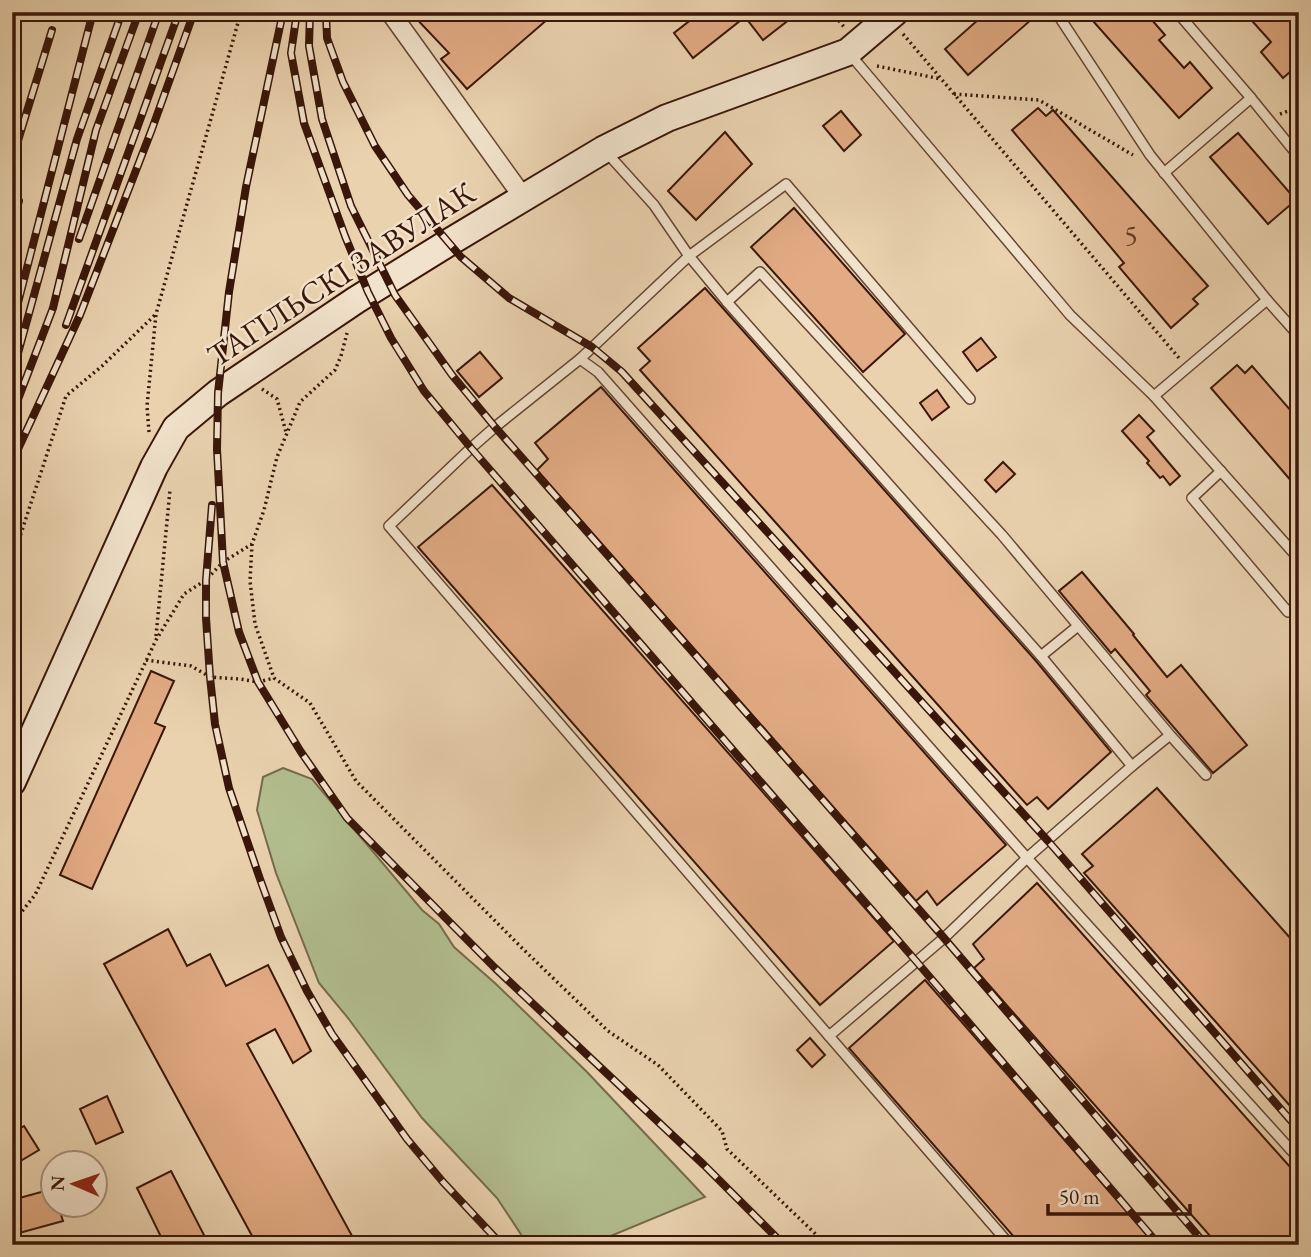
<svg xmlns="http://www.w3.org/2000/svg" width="1311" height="1257" font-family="'EB Garamond',serif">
<rect width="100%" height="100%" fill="#ead2af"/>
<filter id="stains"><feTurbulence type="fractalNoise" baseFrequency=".00286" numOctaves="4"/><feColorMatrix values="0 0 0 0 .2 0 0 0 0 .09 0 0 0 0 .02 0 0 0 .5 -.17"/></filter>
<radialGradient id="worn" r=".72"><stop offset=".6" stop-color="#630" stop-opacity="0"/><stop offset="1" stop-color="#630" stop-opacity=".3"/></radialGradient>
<path fill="#b2bd8e" stroke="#766a4c" stroke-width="2" d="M283 768 312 779 422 910 439 924 454 947 496 984 587 1072 705 1197 589 1245H528L497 1198 422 1118 348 1018 319 983 276 873 257 810 263 777Z"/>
<g fill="#e2ab84" stroke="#391609" stroke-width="2">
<path d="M410 12H556L467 89 441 59 449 53Z"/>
<path d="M701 12H799L763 40 745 17 693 58 674 33Z"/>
<path d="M987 12H1040L968 75 945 49Z"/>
<path d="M1085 12H1145L1165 35 1159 40 1184 68 1190 62 1212 88 1179 118Z"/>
<path d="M1244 12H1283L1299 30V64L1283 78 1261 52 1271 42Z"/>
<path d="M1038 108 1046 116 1053 110 1208 286 1193 299 1198 304 1171 328 1119 267 1124 263 1012 130Z"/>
<path d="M841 111 861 135 844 151 823 126Z"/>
<path d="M725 132 752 164 696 220 668 191Z"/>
<path d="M1238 133 1296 200 1268 224 1210 157Z"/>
<path d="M794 208 905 334 863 372 751 247Z"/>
<path d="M705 288 1036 661 1111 752 1048 809 1037 797 1027 805 640 370 650 361 638 348Z"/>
<path d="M981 338 996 357 977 371 963 352Z"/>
<path d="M480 352 502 378 479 397 457 371Z"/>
<path d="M1237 365 1245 373 1252 366 1299 420V490L1211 388Z"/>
<path d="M601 387 1006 845 937 905 927 891 916 901 537 470 548 459 535 443Z"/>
<path d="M937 390 949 407 932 420 920 403Z"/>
<path d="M1139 415 1154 431 1147 437 1180 476 1170 485 1163 476 1160 478 1147 463 1149 461 1122 431Z"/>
<path d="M1003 462 1015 474 996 492 985 480Z"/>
<path d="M492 485 894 941 820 1005 418 547Z"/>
<path d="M1082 572 1134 634 1133 635 1167 677 1181 665 1247 745 1213 773 1146 695 1150 691 1115 649 1111 653 1059 591Z"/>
<path d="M151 671 174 681 155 723 165 727 92 889 60 875Z"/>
<path d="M1157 788 1299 948V1116L1084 873 1093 866 1082 854Z"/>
<path d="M1037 883 1299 1177V1245H1218L974 968 984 959 973 944Z"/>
<path d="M168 929 187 966 210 954 226 986 268 965 311 1051 293 1063 275 1029 247 1044 357 1245H257L104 964Z"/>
<path d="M925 980 1156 1245H1021L849 1048Z"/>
<path d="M810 1038 825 1055 812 1067 797 1050Z"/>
<path d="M107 1096 123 1132 96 1144 80 1109Z"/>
<path d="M24 1126 39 1150 12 1166V1133Z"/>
<path d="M171 1171 205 1237 190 1245H165L137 1188Z"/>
<path d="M52 1189V1205H58L63 1221 12 1235V1200Z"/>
</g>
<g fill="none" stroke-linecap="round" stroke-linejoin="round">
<g stroke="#654532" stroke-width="12">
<g id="lane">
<path d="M1056 12 1150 155 1267 300 1299 336"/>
<path d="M1177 12 1251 98 1299 157"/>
<path d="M849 53 1070 315 1154 396 1299 559"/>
<path d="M607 153 654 205 689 256 727 302"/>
<path d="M1164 173 1251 98"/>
<path d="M580 359 598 372 1027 858 1299 1159"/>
<path d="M1154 396 1267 300"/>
<path d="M970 399 786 184 689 256 580 359 495 427 471 448 389 526 829 1036 944 938 1027 858 1132 766"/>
<path d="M1221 471 1192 498 1288 612 1299 603"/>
<path d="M1041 656 1078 626"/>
<path d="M1170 735 1132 766 1041 656 727 302 760 272 1002 535 1170 735 1206 775"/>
<path d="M829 1036 1010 1245"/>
</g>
</g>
<g stroke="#654532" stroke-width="21">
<path id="street" d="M390 12 523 197"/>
</g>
<g stroke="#391609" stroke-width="30">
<path id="secondary" d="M12 782 154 467 176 428 218 393 356 300 448 243 603 150 667 118 848 52 895 12"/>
</g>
<g stroke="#391609" stroke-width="3.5" stroke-dasharray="2 3.5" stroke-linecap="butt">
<path d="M832 12 844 27"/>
<path d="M903 34 1179 358"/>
<path d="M877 66 941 79"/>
<path d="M954 94 1039 100 1133 155"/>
<path d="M1280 114 1299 107"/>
<path d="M262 389 277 399 286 432"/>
<path d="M149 432 147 406 156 314 241 12"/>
<path d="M252 544 250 581 255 624 274 678 310 703 356 781 523 949 608 1031 658 1065 722 1131 727 1149 827 1245"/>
<path d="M12 561 66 396 102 366 156 314"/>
<path d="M156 636 170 490"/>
<path d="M146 660 191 666 210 677 240 679 258 682 274 678"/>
<path d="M12 924 35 895 156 640 184 594 206 580 223 562 252 544 264 510 277 457 300 402 335 370 341 356 347 333"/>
</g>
<use href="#lane" stroke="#f1e2cb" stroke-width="9"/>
<use href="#street" stroke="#f1e2cb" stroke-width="18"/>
<use href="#secondary" stroke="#f1e2cb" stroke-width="26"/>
<g stroke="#391609" stroke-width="8">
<g id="rail">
<path d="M283 12 246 187 229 292 218 393 217 449 223 562 239 632 258 682 301 752 347 818 495 968 704 1165 784 1245"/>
<path d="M297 12 291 53 304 123 345 236 368 292 391 338 424 391 471 448 916 961 1159 1245"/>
<path d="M310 12 309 46 322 119 351 206 395 295 452 375 495 427 944 938 1206 1245"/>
<path d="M326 12 327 38 343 82 375 146 408 195 461 257 509 298 592 347 622 372 1048 841 1299 1130"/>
<path d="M12 160 52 30"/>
<path d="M12 222 19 201"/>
<path d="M79 239 159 12"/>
<path d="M66 325 179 12"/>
<path d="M12 326 93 12"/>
<path d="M12 375 77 139 122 12"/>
<path d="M12 415 53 308 96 130 139 12"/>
<path d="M12 462 80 315 152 129 194 12"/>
<path d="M212 505 206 580V618L210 677 215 724 229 788 260 879 281 937 307 991 332 1034 407 1139 443 1182 502 1245"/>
</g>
</g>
<use href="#rail" stroke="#f1e2cb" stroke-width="5" stroke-dasharray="16" stroke-linecap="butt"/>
</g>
<g text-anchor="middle" stroke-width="5" stroke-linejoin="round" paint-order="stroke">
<g font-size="28" fill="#633b28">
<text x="1131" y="245">5</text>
</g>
<g font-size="32" fill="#391609" stroke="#f1e2cb">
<text transform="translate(341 274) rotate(-33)" y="11">ТАГІЛЬСКІ ЗАВУЛАК</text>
</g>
</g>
<rect width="1311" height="1257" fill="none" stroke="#ead2af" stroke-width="42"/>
<rect x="14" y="14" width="1283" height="1229" fill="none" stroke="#391609" stroke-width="3.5"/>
<rect x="21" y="21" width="1269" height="1215" fill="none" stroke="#391609" stroke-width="2"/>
<g transform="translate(74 1184) rotate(272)"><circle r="33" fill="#f1e2cb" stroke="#a7907d" stroke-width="2"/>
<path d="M0-5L12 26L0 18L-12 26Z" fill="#8f2418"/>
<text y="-10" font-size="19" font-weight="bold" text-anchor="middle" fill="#391609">N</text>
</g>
<path d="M1048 1204v10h142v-10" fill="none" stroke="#391609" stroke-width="3.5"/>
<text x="1059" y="1204" font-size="21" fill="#391609" stroke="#f1e2cb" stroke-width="5" paint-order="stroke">50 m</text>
<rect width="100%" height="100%" filter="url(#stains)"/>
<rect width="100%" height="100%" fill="url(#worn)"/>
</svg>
